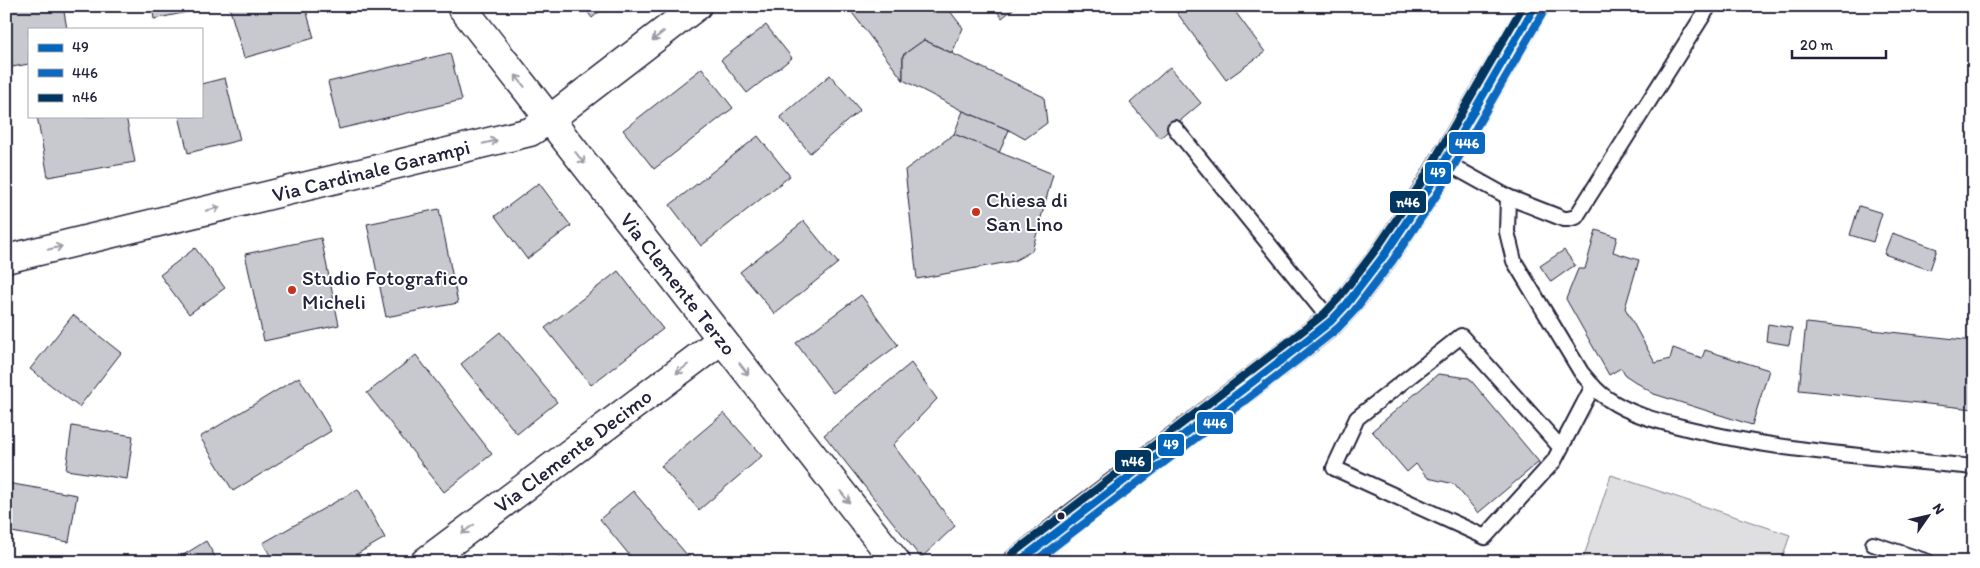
<svg xmlns="http://www.w3.org/2000/svg" width="1980" height="568" font-family="Itim,sans-serif">
<rect width="100%" height="100%" fill="#fff"/>
<filter id="ink" filterUnits="userSpaceOnUse"><feTurbulence type="fractalNoise" baseFrequency=".02" numOctaves="2"/><feDisplacementMap in="SourceGraphic" scale="10" xChannelSelector="R" yChannelSelector="G"/><feConvolveMatrix kernelMatrix="1 2 1 2 8 2 1 2 1" color-interpolation-filters="sRGB"/></filter>
<g filter="url(#ink)">
<path fill="#dfdfe2" stroke="#80808e" d="M1611 475 1790 535 1781 562H1582Z"/>
<g fill="#c8c8cf" stroke="#22223b">
<path d="M6 6H63L67 29H29V64L12 67 6 35Z"/>
<path d="M152 6H197V10L154 19Z"/>
<path d="M229 6H305L314 38 244 58Z"/>
<path d="M583 6H606L592 18Z"/>
<path d="M847 6H946L963 28 952 53 924 40 903 55V80Z"/>
<path d="M993 6H1017L1002 18Z"/>
<path d="M1172 6H1231L1265 52 1226 80Z"/>
<path d="M766 25 792 58 747 93 721 60Z"/>
<path d="M924 40 1044 97 1047 123 1025 139 1009 130 963 111 903 80V55Z"/>
<path d="M450 53 462 100 339 129 328 82Z"/>
<path d="M1170 67 1201 103 1160 138 1130 103Z"/>
<path d="M702 68 733 108 654 169 623 130Z"/>
<path d="M830 75 860 110 810 153 780 117Z"/>
<path d="M225 78 240 140 188 153 179 116H201V84Z"/>
<path d="M963 111 1009 130 999 153 954 134Z"/>
<path d="M37 116H126L135 162 48 177Z"/>
<path d="M954 134 1053 174 1032 251 1014 261 917 279 905 170Z"/>
<path d="M758 136 790 176 701 246 670 205Z"/>
<path d="M539 183 571 226 527 259 495 216Z"/>
<path d="M1859 206 1882 213 1873 242 1850 235Z"/>
<path d="M439 209 458 303 386 317 367 224Z"/>
<path d="M804 221 838 263 775 314 740 272Z"/>
<path d="M1596 230 1617 237 1613 252 1639 260 1625 308 1655 363 1670 359 1673 348 1702 358 1705 350 1769 370 1752 425 1654 394 1625 375 1621 368 1609 375 1566 299 1578 269H1585Z"/>
<path d="M1892 233 1937 249 1930 270 1884 254Z"/>
<path d="M321 238 339 325 264 341 245 254Z"/>
<path d="M195 248 225 288 189 314 160 275Z"/>
<path d="M1564 250 1575 265 1551 282 1540 266Z"/>
<path d="M618 271 663 329 591 385 545 328Z"/>
<path d="M861 295 898 345 833 393 796 343Z"/>
<path d="M73 315 121 353 79 407 30 369Z"/>
<path d="M1806 323 1974 341V409L1799 390Z"/>
<path d="M1768 324 1792 328 1789 345 1766 341Z"/>
<path d="M500 332 557 402 517 434 461 364Z"/>
<path d="M416 355 492 454 444 492 367 393Z"/>
<path d="M911 363 937 399 893 445 955 526 921 558 824 435Z"/>
<path d="M1438 374 1469 378 1539 462 1478 513 1454 484 1428 478 1416 464 1407 472 1372 431Z"/>
<path d="M299 377 331 431 233 491 200 437Z"/>
<path d="M724 413 762 456 699 510 661 466Z"/>
<path d="M72 426 133 436 127 479 66 470Z"/>
<path d="M7 483 77 495 69 542 6 531Z"/>
<path d="M358 489 385 538 343 562H274L263 543Z"/>
<path d="M633 491 693 562H635L600 519Z"/>
<path d="M206 541 218 562H172Z"/>
<path d="M563 555 569 562H555Z"/>
<path d="M6 558 34 562H6Z"/>
</g>
<g fill="none" stroke-linecap="round" stroke-linejoin="round">
<g stroke="#22223b" stroke-width="18">
<g id="lane">
<path d="M1175 128 1331 321"/>
<path d="M1445 162 1508 197 1564 219H1568L1576 217 1709 6"/>
<path d="M1508 197 1507 232 1514 261 1581 372C1589 382 1597 392 1608 399 1633 416 1662 422 1690 429 1783 452 1879 457 1974 467"/>
<path d="M1561 448 1461 336 1357 418 1334 468 1485 537 1554 461 1593 386"/>
<path d="M1873 544 1928 562"/>
</g>
</g>
<g stroke="#22223b" stroke-width="31">
<g id="street">
<path d="M461 6 896 562"/>
<path d="M6 259 530 132 550 119 697 6"/>
<path d="M425 562 721 340"/>
</g>
</g>
<g stroke="#22223b" stroke-width="31">
<path id="primary" d="M1018 562 1076 516 1293 351 1331 321 1346 305 1385 254 1429 188 1535 6"/>
</g>
<use href="#lane" stroke="#fff" stroke-width="14"/>
<use href="#street" stroke="#fff" stroke-width="28"/>
<use href="#primary" stroke="#fff" stroke-width="28"/>
<g stroke="#fff" stroke-width="11">
<path id="bus-1" d="M1018 562 1293 351 1331 321 1346 305 1385 254 1429 188 1535 6"/>
</g>
<g stroke="#fff" stroke-width="11">
<path id="bus-2" d="M1034 562 1299 359 1338 328 1354 311 1393 260 1438 193 1544 11"/>
</g>
<g stroke="#fff" stroke-width="11">
<path id="bus-3" d="M1012 554 1287 343 1324 314 1338 299 1377 248 1421 183 1523 6"/>
</g>
<use href="#bus-1" stroke="#0065bd" stroke-width="8"/>
<use href="#bus-2" stroke="#0c69bf" stroke-width="8"/>
<use href="#bus-3" stroke="#00365f" stroke-width="8"/>
</g>
<defs><path id="oneway-shaft" d="M-6 0H5M1.5-3L5.5 0L1.5 3" fill="none" stroke-width="1.6" stroke-linecap="round" stroke-linejoin="round" transform="scale(1.25)"/></defs>
<g stroke="#9c9ca7">
<use href="#oneway-shaft" transform="translate(658 36) rotate(142)"/>
<use href="#oneway-shaft" transform="translate(520 81) rotate(-128)"/>
<use href="#oneway-shaft" transform="translate(490 142) rotate(-14)"/>
<use href="#oneway-shaft" transform="translate(580 158) rotate(52)"/>
<use href="#oneway-shaft" transform="translate(213 209) rotate(-14)"/>
<use href="#oneway-shaft" transform="translate(55 248) rotate(-14)"/>
<use href="#oneway-shaft" transform="translate(682 369) rotate(143)"/>
<use href="#oneway-shaft" transform="translate(744 369) rotate(52)"/>
<use href="#oneway-shaft" transform="translate(845 497) rotate(52)"/>
<use href="#oneway-shaft" transform="translate(468 529) rotate(143)"/>
</g>
</g>
<g fill="#c8321e" stroke="#fff" stroke-width="2">
<circle cx="976" cy="212" r="5"/>
<circle cx="292" cy="290" r="5"/>
</g>
<circle fill="#22223b" stroke="#fff" stroke-width="2" cx="1061" cy="516" r="4.5"/>
<g text-anchor="middle" stroke-width="4" stroke-linejoin="round" paint-order="stroke">
<g font-size="21" fill="#22223b" stroke="#fff">
<text transform="translate(371 171) rotate(-14)" y="7">Via Cardinale Garampi</text>
<text transform="translate(678 284) rotate(52)" y="7">Via Clemente Terzo</text>
<text transform="translate(573 451) rotate(-37)" y="7">Via Clemente Decimo</text>
</g>
<g font-size="21" fill="#22223b" stroke="#fff" text-anchor="start">
<text x="986" y="207">Chiesa di<tspan x="986" dy="24">San Lino</tspan></text>
<text x="302" y="285">Studio Fotografico<tspan x="302" dy="24">Micheli</tspan></text>
</g>
</g>
<g stroke="#fff" stroke-width="2">
<rect x="1448" y="131" width="38" height="24" rx="5" fill="#0c69bf"/>
<rect x="1424" y="161" width="28" height="24" rx="5" fill="#0065bd"/>
<rect x="1389" y="190" width="38" height="24" rx="5" fill="#00365f"/>
<rect x="1196" y="411" width="38" height="24" rx="5" fill="#0c69bf"/>
<rect x="1157" y="433" width="28" height="24" rx="5" fill="#0065bd"/>
<rect x="1114" y="449" width="38" height="24" rx="5" fill="#00365f"/>
</g>
<g font-size="14" text-anchor="middle" font-weight="bold" fill="#fff">
<text x="1467" y="148">446</text>
<text x="1438" y="177">49</text>
<text x="1408" y="207">n46</text>
<text x="1215" y="428">446</text>
<text x="1171" y="449">49</text>
<text x="1133" y="466">n46</text>
</g>
<rect width="1980" height="568" fill="none" stroke="#fff" stroke-width="25"/>
<rect x="12" y="12" width="1955" height="543" fill="none" stroke="#22223b" stroke-width="2" filter="url(#ink)"/>
<rect x="28" y="28" width="175" height="90" fill="#ffffff" stroke="#a7a7b1"/>
<rect x="38" y="44" width="25" height="8" fill="#0065bd" stroke="#a7a7b1"/>
<text x="72" y="52" font-size="15" fill="#22223b">49</text>
<rect x="38" y="69" width="25" height="8" fill="#0c69bf" stroke="#a7a7b1"/>
<text x="72" y="78" font-size="15" fill="#22223b">446</text>
<rect x="38" y="94" width="25" height="8" fill="#00365f" stroke="#a7a7b1"/>
<text x="72" y="102" font-size="15" fill="#22223b">n46</text>
<g transform="translate(1928 516) rotate(56)" stroke="#ffffff" stroke-width="4" paint-order="stroke">
<path d="M0-4L9 19L0 12L-9 19Z" fill="#22223b"/>
<text y="-8" font-size="14" font-weight="bold" text-anchor="middle" fill="#22223b">N</text>
</g>
<path d="M1792 50v8h94v-8" fill="none" stroke="#22223b" stroke-width="2.5"/>
<text x="1800" y="50" font-size="15" fill="#22223b" stroke="#ffffff" stroke-width="4" paint-order="stroke">20 m</text>
</svg>
